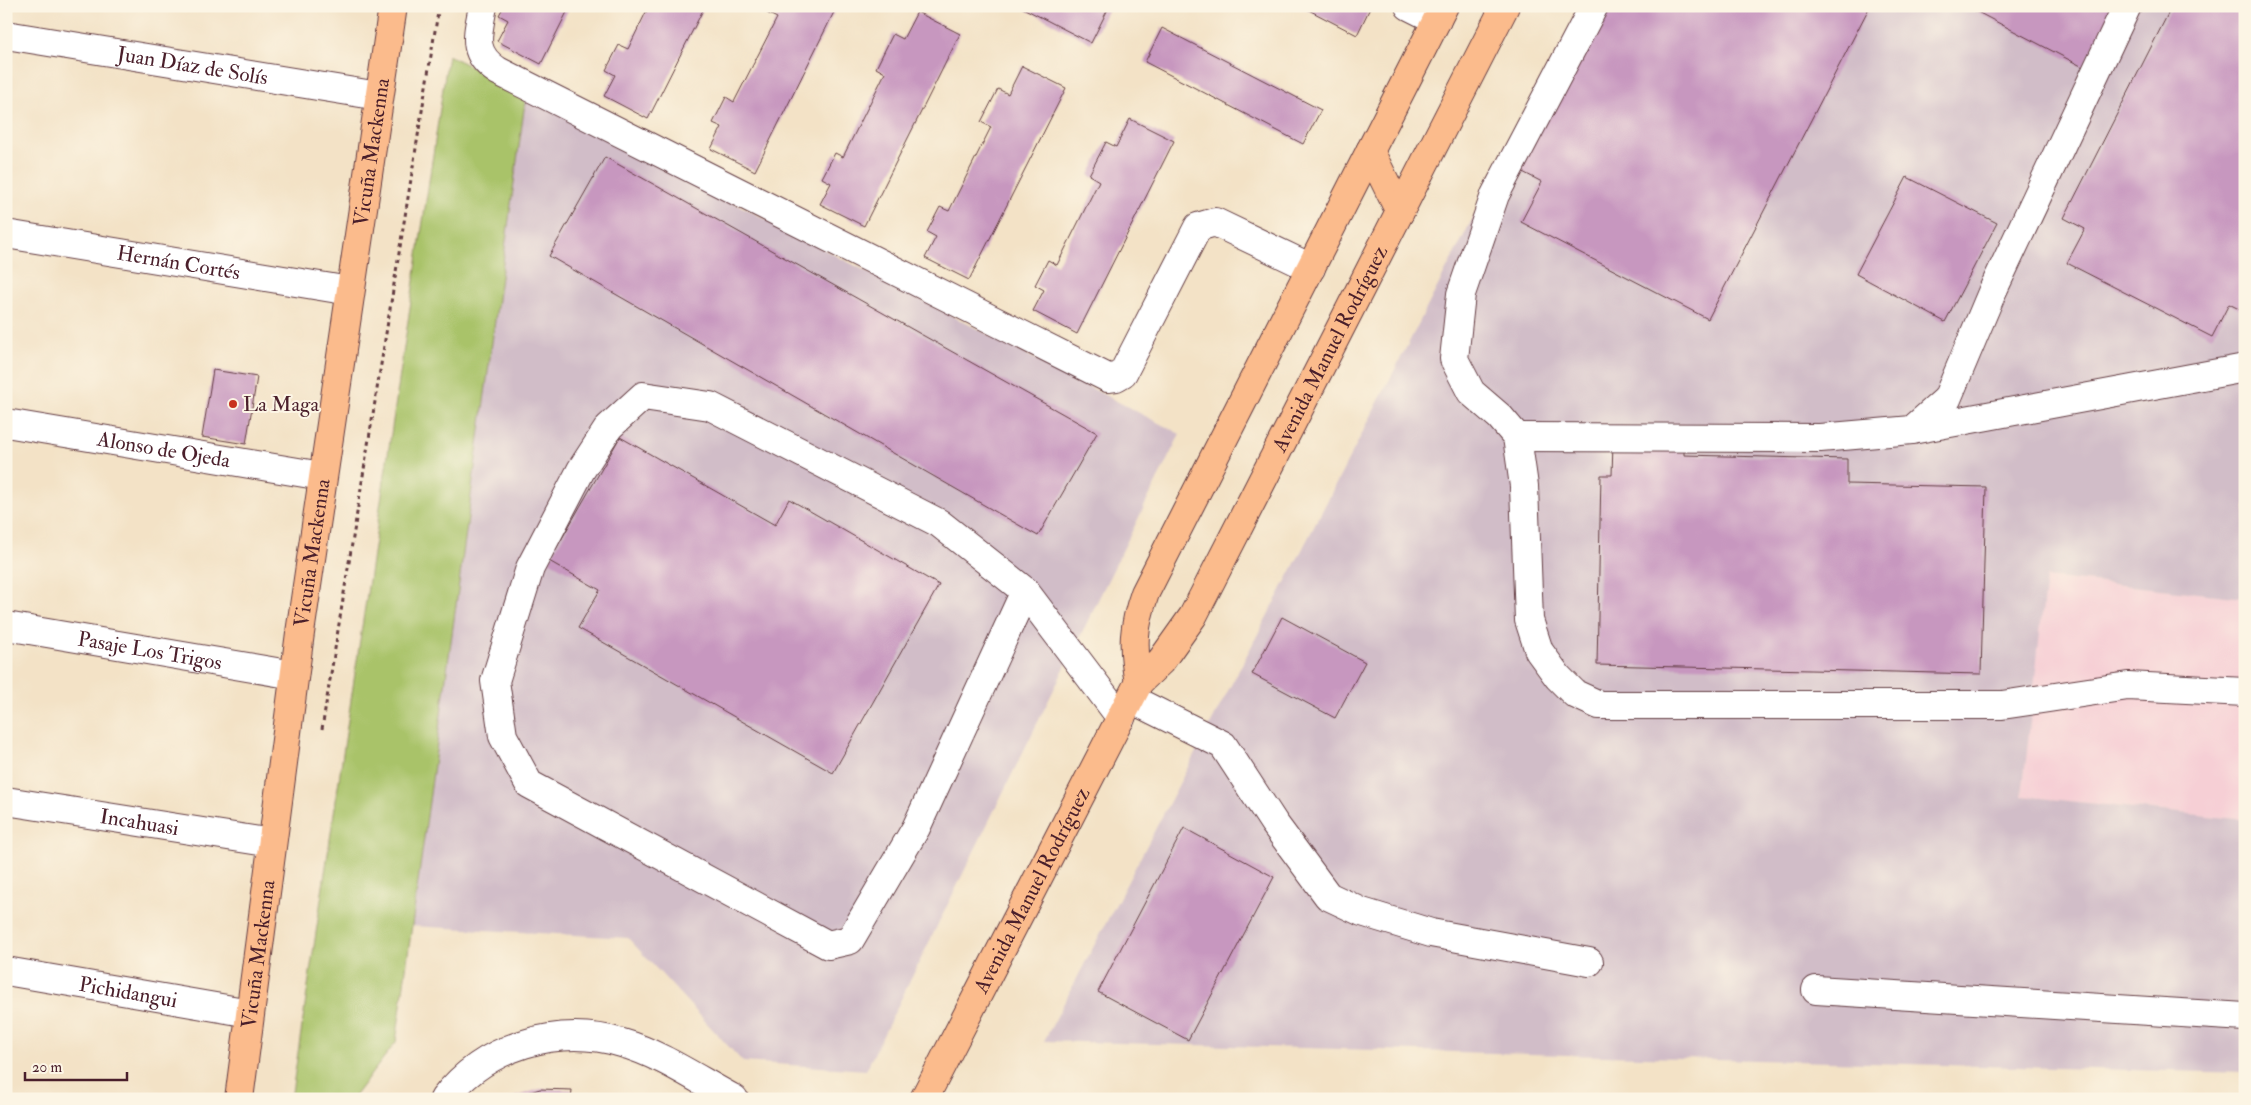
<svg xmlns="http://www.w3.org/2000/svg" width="2251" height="1105" font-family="'IM FELL Double Pica',serif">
<rect width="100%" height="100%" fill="#fcf5e5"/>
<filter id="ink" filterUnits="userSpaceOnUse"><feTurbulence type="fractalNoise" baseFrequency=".02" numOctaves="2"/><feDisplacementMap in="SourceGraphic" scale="10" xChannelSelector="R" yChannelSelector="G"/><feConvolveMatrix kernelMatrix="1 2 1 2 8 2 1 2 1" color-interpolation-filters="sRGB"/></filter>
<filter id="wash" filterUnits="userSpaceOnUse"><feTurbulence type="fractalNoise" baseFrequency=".0096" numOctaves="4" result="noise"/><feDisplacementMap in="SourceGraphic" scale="20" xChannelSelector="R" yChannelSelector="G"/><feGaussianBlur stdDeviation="1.12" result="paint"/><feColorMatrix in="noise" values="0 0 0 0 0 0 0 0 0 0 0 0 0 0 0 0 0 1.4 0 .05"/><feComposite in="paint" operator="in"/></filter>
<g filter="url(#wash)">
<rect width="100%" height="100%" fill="#f3e2c6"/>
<path fill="#f6cfd5" d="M2045 577 2245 598V820L2022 796Z"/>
<g fill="#d1bdc8">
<path d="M1582 6H2245V598L2046 577 2022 796 2245 820V1073L1044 1041 1301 552Z"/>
<path d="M526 95 1180 434 866 1070 743 1062 628 938 411 926Z"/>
</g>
<path fill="#a9c369" stroke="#7a714a" d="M448 55 526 95 396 1042 352 1099H291Z"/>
<g id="blocks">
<g fill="#c797bf">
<path d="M504 6H570L541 64 497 41 508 20 499 15Z"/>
<path d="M649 6H705L648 119 604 96 615 75 606 70 619 45 628 49Z"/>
<path d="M770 6H837L755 171 711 149 722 127 713 123 726 97 734 102 777 18 767 13Z"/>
<path d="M1019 6H1104L1108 9 1091 43Z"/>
<path d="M1301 6H1371L1357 35Z"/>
<path d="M1599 6H1870L1708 319 1521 222 1542 182 1515 168Z"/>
<path d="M1966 6H2106L2113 10 2083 67Z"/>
<path d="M2172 6H2245V312L2229 304 2212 337 2067 263 2085 229 2064 218Z"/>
<path d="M917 12 960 34 864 226 820 204 831 183 822 178 835 153 843 157 885 73 876 68 893 34 903 39Z"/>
<path d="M1162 28 1321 110 1303 144 1145 62Z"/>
<path d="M1022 66 1066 88 969 280 925 258 936 237 927 232 940 207 949 211 991 127 981 122 998 89 1008 94Z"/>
<path d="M1130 119 1174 141 1077 334 1033 311 1044 290 1035 285 1048 260 1057 265 1099 181 1089 175 1106 142 1116 147Z"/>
<path d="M605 157 1097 433 1038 536 549 256Z"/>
<path d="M1907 177 1997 223 1945 322 1856 274Z"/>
<path d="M213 370 257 377 246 444 202 437Z"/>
<path d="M620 437 775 525 789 499 939 585 833 773 578 628 600 590 549 561Z"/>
<path d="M1613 443 1684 444V455L1847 459V484L1986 487 1981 674 1597 665 1601 475H1612Z"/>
<path d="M1282 617 1365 662 1335 718 1252 674Z"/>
<path d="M1184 828 1274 877 1188 1040 1098 992Z"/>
<path d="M540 1089 572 1090 571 1099H508Z"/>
</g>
</g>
</g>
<g filter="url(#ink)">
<use href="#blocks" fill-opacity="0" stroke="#633c42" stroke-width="1"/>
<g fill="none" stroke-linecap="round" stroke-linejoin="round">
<g stroke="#633c42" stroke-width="30">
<g id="minor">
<path d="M483 6C478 34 470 53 498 71L1108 378 1116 377 1123 373 1198 227 1215 222 1311 268"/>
<path d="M1409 6 1437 20"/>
<path d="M1594 6 1495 195 1461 294 1454 359 1471 392 1500 417 1517 437 1524 486 1529 620 1539 651 1558 677 1575 694 1599 705H2002L2128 686 2245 692"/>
<path id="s1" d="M6 35 379 96"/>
<path id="s2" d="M6 234 350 291"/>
<path id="s3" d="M6 423 322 476"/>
<path d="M1912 430 2245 368"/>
<path d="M1517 437 1820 438 1912 430 1947 399 1993 290 2127 6"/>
<path d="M1025 591 916 828 850 940 828 945 529 784 503 736 495 681 530 568 581 470 609 427 643 396 710 406 939 523 1025 591 1121 718"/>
<path id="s4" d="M6 626 294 675"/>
<path d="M1131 699 1223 745 1274 823 1328 896 1362 912 1431 933 1589 962"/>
<path id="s5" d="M6 801 272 843"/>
<path id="s6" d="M6 971 250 1013"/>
<path d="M1816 990 2245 1017"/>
<path d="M444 1099C485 1046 557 1024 622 1043 661 1054 698 1080 734 1099"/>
</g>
</g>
<g stroke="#633c42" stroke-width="30">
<g id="major">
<path d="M1370 151 1400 212"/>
<path d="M1139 682C1132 647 1133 627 1145 593L1444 6"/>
<path id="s7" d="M239 1099 300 633 393 6"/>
<path id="s8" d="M924 1099 1139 682 1161 661 1193 616 1505 6"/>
</g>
</g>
<path stroke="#633c42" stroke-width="3" stroke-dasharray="4 4" stroke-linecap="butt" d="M322 729 439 6"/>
<use href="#minor" stroke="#fff" stroke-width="28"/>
<use href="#major" stroke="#fbbb8c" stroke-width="28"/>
</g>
</g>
<circle fill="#c8321e" stroke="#fcf5e5" stroke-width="2" cx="233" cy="404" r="5"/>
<g text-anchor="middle" stroke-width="4" stroke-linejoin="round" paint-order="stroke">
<g font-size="21" fill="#4a1f2b" stroke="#fcf5e5">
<text dy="7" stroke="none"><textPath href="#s1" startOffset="189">Juan Díaz de Solís</textPath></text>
<text dy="7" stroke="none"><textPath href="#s7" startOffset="956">Vicuña Mackenna</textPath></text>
<text dy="7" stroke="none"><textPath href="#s2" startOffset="175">Hernán Cortés</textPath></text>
<text dy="7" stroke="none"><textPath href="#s8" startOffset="855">Avenida Manuel Rodríguez</textPath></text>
<text dy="7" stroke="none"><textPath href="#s3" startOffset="160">Alonso de Ojeda</textPath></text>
<text dy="7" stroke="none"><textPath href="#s7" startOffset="551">Vicuña Mackenna</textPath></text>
<text dy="7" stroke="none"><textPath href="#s4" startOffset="146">Pasaje Los Trigos</textPath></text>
<text dy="7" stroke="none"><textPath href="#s5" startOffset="135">Incahuasi</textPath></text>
<text dy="7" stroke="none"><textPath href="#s8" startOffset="235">Avenida Manuel Rodríguez</textPath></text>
<text dy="7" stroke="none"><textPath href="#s7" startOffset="146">Vicuña Mackenna</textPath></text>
<text dy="7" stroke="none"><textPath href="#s6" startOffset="124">Pichidangui</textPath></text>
</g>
<g font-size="21" fill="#4a1f2b" stroke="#fcf5e5" text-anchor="start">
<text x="243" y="411">La Maga</text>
</g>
</g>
<rect width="2251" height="1105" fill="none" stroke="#fcf5e5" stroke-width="25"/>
<path d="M25 1072v8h102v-8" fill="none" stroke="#4a1f2b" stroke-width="2.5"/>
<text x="32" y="1072" font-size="15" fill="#4a1f2b" stroke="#fcf5e5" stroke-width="4" paint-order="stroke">20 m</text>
</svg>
